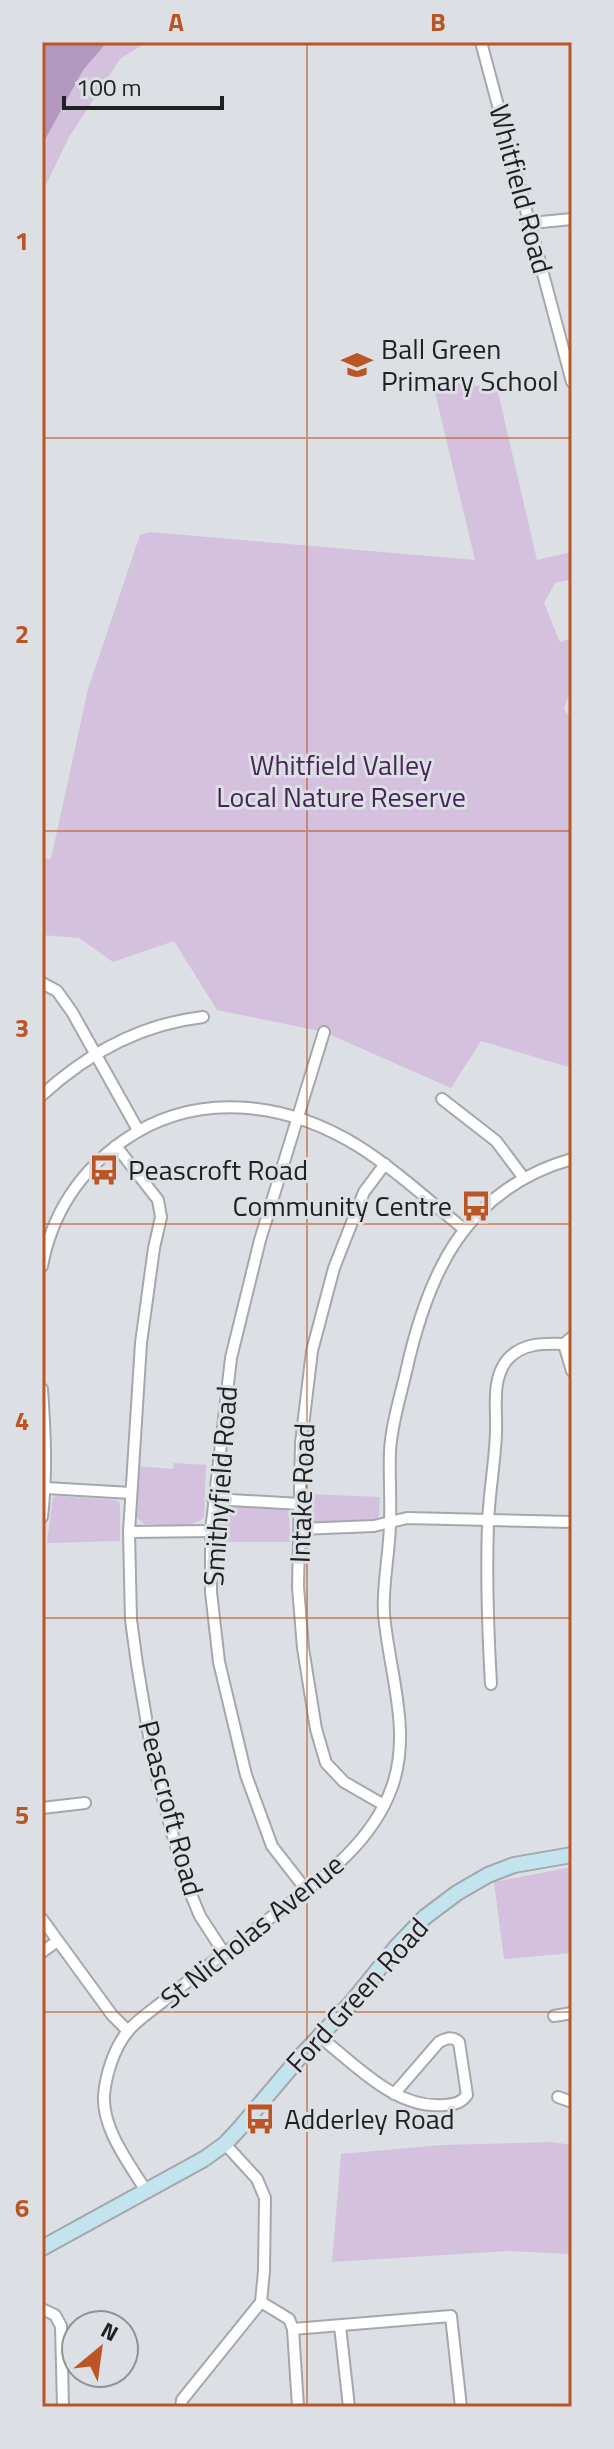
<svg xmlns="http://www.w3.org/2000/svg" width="614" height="2449" font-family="'Titillium Web',sans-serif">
<rect width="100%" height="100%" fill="#dcdfe3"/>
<g fill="#d4c1de">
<path d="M42 42H147L120 59 69 137 42 193Z"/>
<path d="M432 380 497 388 537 560 572 552V579L555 583 544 603 560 642 572 638V694L568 697 564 709 572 721V1068L481 1041 451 1088 324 1032 217 1010 174 941 113 962 79 938 42 935V858L51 859 88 689 140 535 150 532 475 560Z"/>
<path d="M174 1463 206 1465 204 1517C191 1531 162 1524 144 1524L135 1516 137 1466 173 1469Z"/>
<path d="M307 1494 380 1497 379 1516 376 1522 310 1523 306 1519Z"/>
<path d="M58 1496 116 1500 120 1503V1541L47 1543 53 1497Z"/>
<path d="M222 1505 289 1510 290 1542H217V1509Z"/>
<path d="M572 1867V1953L504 1959 494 1882Z"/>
<path d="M551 2142 572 2145V2254L509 2251 332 2262 341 2154 442 2145Z"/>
</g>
<path fill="#b297bf" d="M42 42H107L83 70 42 145Z"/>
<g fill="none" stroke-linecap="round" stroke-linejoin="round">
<g stroke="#a4a7ab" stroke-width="14">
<g id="minor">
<path d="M481 42 572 382"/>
<path d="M531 223 572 219"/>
<path d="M42 983 57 991 72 1012 138 1130"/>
<path d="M42 1095C88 1053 141 1024 203 1017"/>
<path d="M442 1099 496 1141 523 1177"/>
<path d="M116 1146 158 1200 161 1217 154 1248 141 1343 129 1532 131 1620 137 1664 154 1766 185 1880 200 1916 224 1953"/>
<path d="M42 1266C52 1214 80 1171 123 1141 195 1090 285 1101 358 1146 396 1170 429 1201 464 1229"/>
<path d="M564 1344 572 1371"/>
<path d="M42 1389C45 1432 47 1474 42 1517"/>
<path d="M46 1488 131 1493"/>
<path d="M213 1499 300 1504"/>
<path d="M300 1529 374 1526 407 1518 572 1522"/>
<path d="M129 1532 211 1531"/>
<path d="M491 1684C488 1631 486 1578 488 1524 489 1493 495 1463 496 1432 497 1409 491 1380 507 1360 522 1343 543 1343 564 1344L572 1337"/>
<path d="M384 1805 344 1782 326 1763 316 1729 303 1648 298 1587 301 1443 312 1351 334 1268 364 1192 385 1164"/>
<path d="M42 1808 85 1803"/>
<path d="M307 1891 272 1846 246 1775 219 1662 211 1592V1531L231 1358 260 1240 324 1032"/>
<path d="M42 1919 112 2015 128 2031"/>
<path d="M42 1952 56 1942"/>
<path d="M554 2016 572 2013"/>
<path d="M320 2037C356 2065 396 2110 445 2105 455 2104 461 2103 467 2095L459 2042C452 2036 447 2038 439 2042L394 2094"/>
<path d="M558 2097 572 2102"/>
<path d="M146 2191C129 2163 102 2129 104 2095 106 2074 114 2048 128 2031 138 2019 154 2009 166 1999 200 1971 235 1945 270 1918 317 1882 371 1846 392 1787 412 1731 389 1672 384 1614 382 1584 390 1552 390 1521 391 1498 389 1475 390 1452 391 1426 400 1398 406 1372 428 1272 466 1189 572 1159"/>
<path d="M261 2302 289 2319 293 2329 298 2407"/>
<path d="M42 2309 55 2315 61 2326 63 2407"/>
<path d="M340 2326 349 2407"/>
<path d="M293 2329 451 2316 461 2407"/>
<path d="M181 2407 182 2400 261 2302 264 2271 265 2198 257 2179 225 2144"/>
</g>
</g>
<g stroke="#a4a7ab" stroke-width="18">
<path id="secondary" d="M42 2248 204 2159 225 2144 239 2129 299 2058 352 2002 398 1945 425 1917 457 1893 488 1875 514 1865 572 1855"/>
</g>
<use href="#minor" stroke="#fff" stroke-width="10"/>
<use href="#secondary" stroke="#c3e4ef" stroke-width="14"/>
</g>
<path fill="none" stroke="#bb5624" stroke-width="2" stroke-opacity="0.55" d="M307 42V2407M42 438H572M42 831H572M42 1224H572M42 1618H572M42 2012H572"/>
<defs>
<g id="school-bare" transform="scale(2.4)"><path d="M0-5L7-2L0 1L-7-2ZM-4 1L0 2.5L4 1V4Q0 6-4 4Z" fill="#bb5624" stroke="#dcdfe3" stroke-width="2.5" paint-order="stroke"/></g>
<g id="bus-bare" transform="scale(2.4)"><path d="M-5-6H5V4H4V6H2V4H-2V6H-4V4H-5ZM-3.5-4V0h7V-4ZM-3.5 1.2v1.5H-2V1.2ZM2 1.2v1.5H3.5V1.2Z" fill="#bb5624" stroke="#dcdfe3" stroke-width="2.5" paint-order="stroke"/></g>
</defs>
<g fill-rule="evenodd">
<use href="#school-bare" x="357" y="365"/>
<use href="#bus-bare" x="104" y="1170"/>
<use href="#bus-bare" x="476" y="1206"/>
<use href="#bus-bare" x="260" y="2119"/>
</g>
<g text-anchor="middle" stroke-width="6" stroke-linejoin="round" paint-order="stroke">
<g font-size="28" fill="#1f2022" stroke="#dcdfe3">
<text transform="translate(521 189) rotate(75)" y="10">Whitfield Road</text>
<text transform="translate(220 1486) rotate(-86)" y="10">Smithyfield Road</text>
<text transform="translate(302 1493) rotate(-88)" y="10">Intake Road</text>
<text transform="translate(171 1808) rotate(75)" y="10">Peascroft Road</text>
<text transform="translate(252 1931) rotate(-39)" y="10">St Nicholas Avenue</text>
<text transform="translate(357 1995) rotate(-48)" y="10">Ford Green Road</text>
</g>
<g font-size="28" fill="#1f2022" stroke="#dcdfe3" text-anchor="start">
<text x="381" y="359">Ball Green<tspan x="381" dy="32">Primary School</tspan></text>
<text x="128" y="1180">Peascroft Road</text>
<text x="452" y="1216" text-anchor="end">Community Centre</text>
<text x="284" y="2129">Adderley Road</text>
</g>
<g font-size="28" fill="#482558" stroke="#dcdfe3">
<text x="341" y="775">Whitfield Valley<tspan x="341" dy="32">Local Nature Reserve</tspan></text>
</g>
</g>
<rect width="614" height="2449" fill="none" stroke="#dcdfe3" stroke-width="88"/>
<g transform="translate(100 2349) rotate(29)"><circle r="38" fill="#dcdfe3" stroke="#909396" stroke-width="2"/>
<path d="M0-6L14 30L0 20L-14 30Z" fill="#bb5624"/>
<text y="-12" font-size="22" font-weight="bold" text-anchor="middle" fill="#1f2022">N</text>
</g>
<path d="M64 96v12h158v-12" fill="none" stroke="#1f2022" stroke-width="4"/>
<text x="76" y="96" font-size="24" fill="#1f2022" stroke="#dcdfe3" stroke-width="6" paint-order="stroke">100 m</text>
<rect x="44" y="44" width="526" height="2361" fill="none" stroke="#bb5624" stroke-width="3"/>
<g font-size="26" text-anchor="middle" font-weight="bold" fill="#bb5624">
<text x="176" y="31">A</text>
<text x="438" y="31">B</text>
<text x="22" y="250">1</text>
<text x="22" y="643">2</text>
<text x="22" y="1037">3</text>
<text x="22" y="1430">4</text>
<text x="22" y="1824">5</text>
<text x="22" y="2217">6</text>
</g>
</svg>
